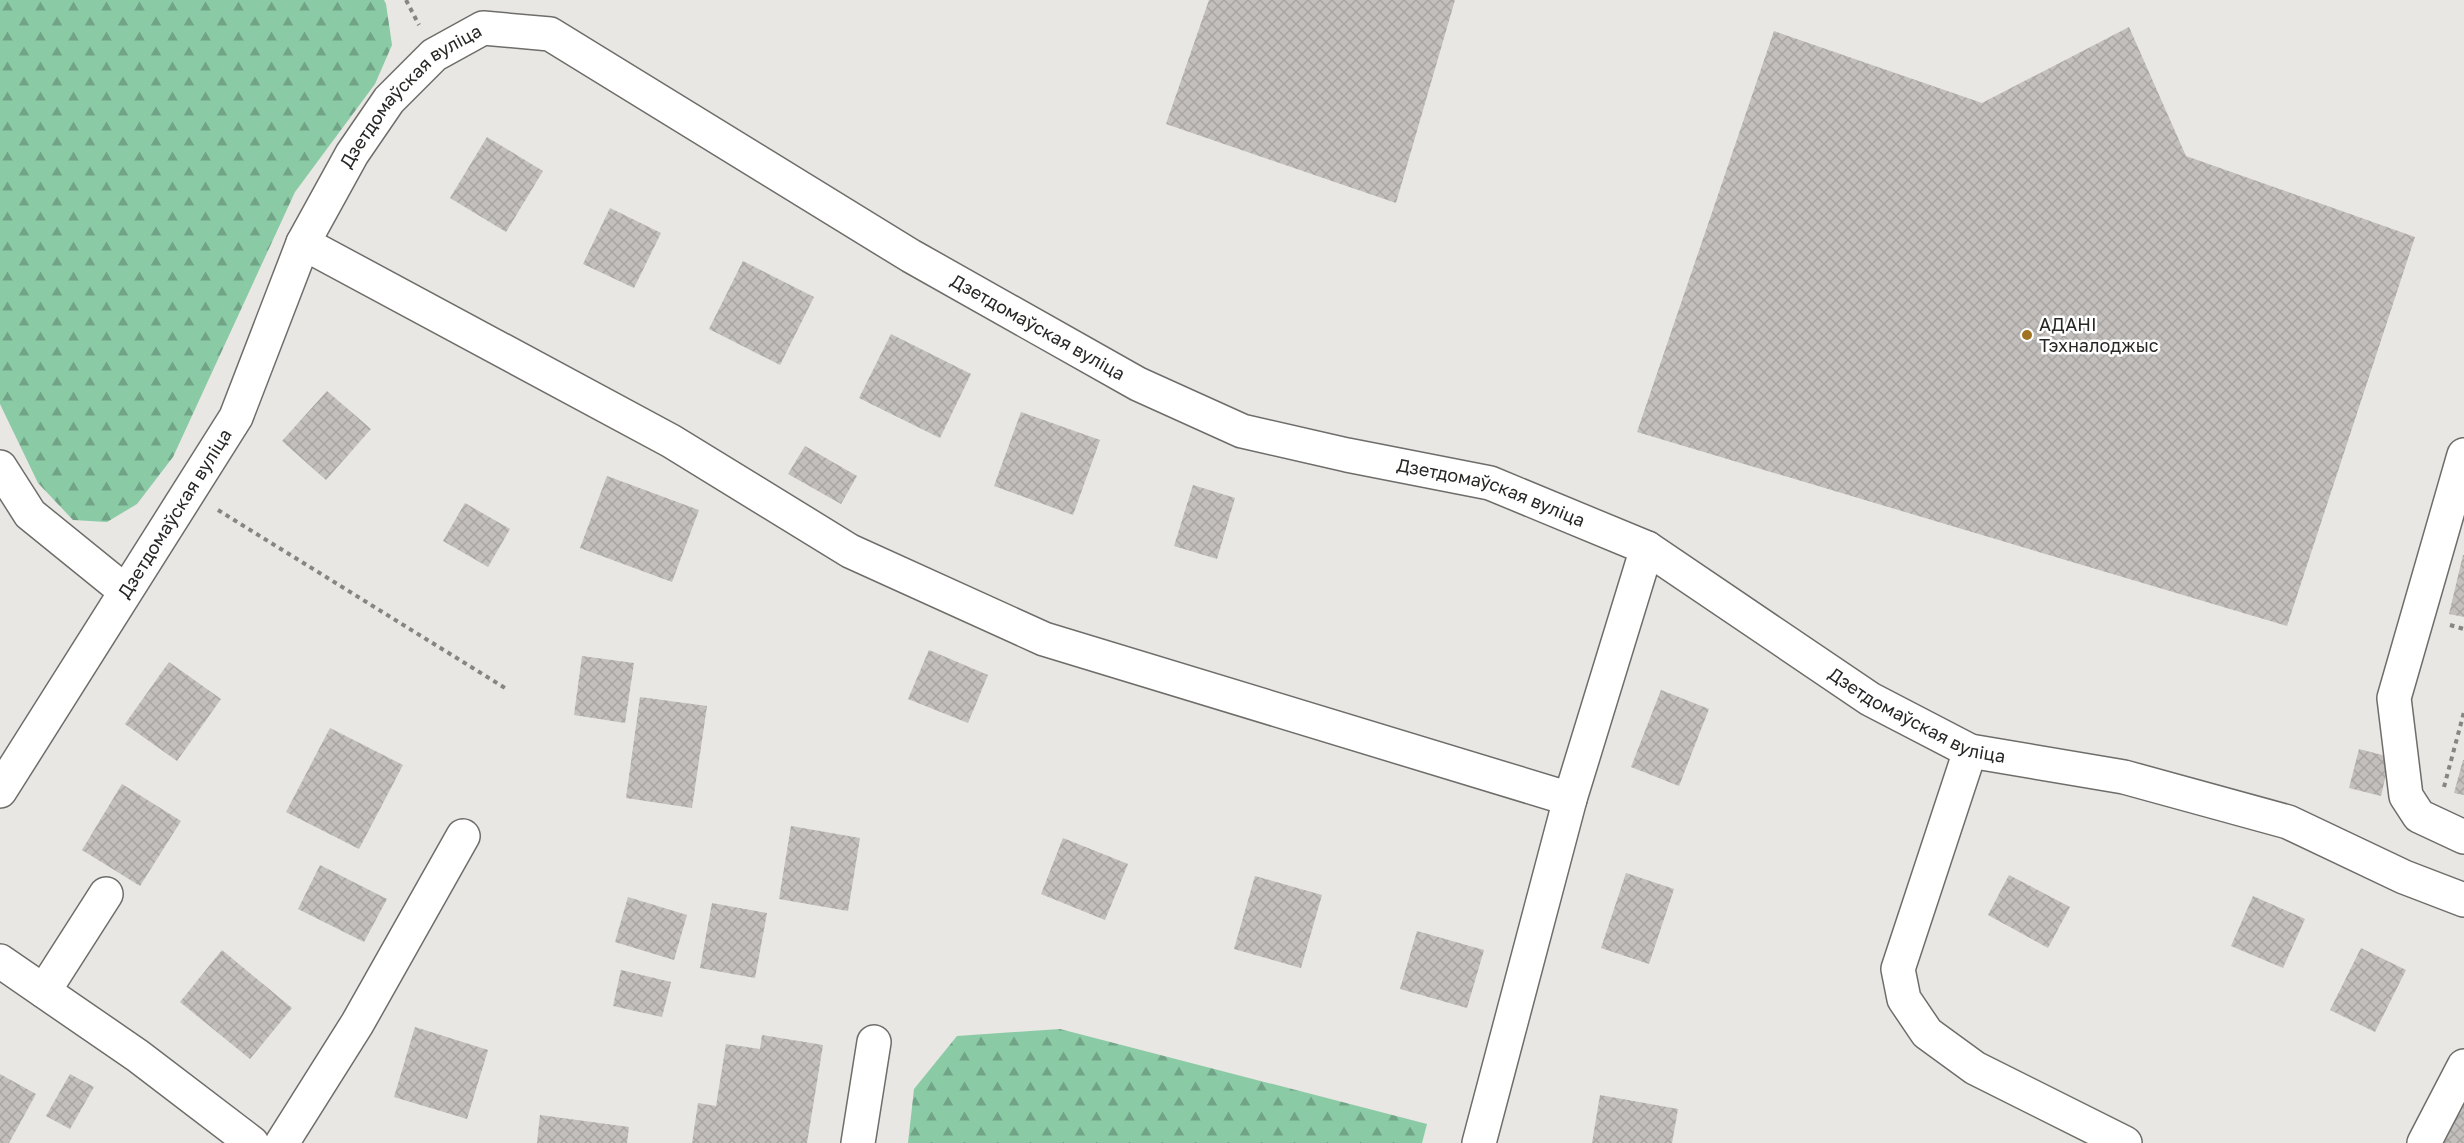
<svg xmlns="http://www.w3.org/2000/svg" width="2464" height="1143" font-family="'Golos Text',sans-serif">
<defs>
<pattern id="forest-firs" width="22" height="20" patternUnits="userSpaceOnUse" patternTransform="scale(1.5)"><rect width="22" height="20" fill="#8acaa5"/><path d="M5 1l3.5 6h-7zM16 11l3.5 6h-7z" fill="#71a486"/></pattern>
<pattern id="building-cross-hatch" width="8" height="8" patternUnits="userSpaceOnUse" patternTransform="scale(1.5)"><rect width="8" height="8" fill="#c2bfbc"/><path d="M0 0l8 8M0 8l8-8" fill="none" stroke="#a7a4a1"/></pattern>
</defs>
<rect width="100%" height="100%" fill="#e8e7e3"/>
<g fill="url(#forest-firs)">
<path d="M0 0H384L386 4 392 45 375 84 295 192 173 457 137 504 107 522 73 520 38 483 0 404Z"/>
<path d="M1060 1029 1427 1124 1422 1143H908L914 1089 957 1036Z"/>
</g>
<g fill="url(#building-cross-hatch)">
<path d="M1209 0H1455L1396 203 1166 124Z"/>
<path d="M2129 27 2186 156 2415 237 2287 626 1637 432 1774 31 1982 103Z"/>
<path d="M487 137 543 171 506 232 450 198Z"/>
<path d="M610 208 661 233 634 288 583 264Z"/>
<path d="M743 261 814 297 780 365 709 329Z"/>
<path d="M891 334 971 374 940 438 859 398Z"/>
<path d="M327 391 371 429 326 480 282 441Z"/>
<path d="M1021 412 1100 440 1073 515 994 486Z"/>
<path d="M805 446 857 476 841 504 788 474Z"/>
<path d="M607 476 699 510 672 582 580 548Z"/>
<path d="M1193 485 1235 498 1217 559 1174 546Z"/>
<path d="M465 503 510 529 488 567 443 541Z"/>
<path d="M2463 555H2464V617L2449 614Z"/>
<path d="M929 650 988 675 968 723 908 699Z"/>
<path d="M582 656 634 663 625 723 574 715Z"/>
<path d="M169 662 221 699 177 761 125 724Z"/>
<path d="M1661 690 1709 709 1679 786 1631 767Z"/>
<path d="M640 697 707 706 692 808 626 798Z"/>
<path d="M330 728 403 765 359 849 286 812Z"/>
<path d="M2359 749 2390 757 2381 796 2349 788Z"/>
<path d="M2463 760H2464V795L2454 793Z"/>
<path d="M122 784 181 821 140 886 82 850Z"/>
<path d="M791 826 860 838 848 911 779 899Z"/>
<path d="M1063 838 1128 864 1105 920 1041 894Z"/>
<path d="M320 865 387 899 364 942 298 909Z"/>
<path d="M1626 873 1674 889 1649 964 1601 948Z"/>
<path d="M2009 875 2070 907 2048 948 1988 915Z"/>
<path d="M1255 876 1322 895 1301 968 1234 949Z"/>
<path d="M2253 896 2305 919 2283 968 2231 946Z"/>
<path d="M628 897 687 915 674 960 615 942Z"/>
<path d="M712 903 767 913 755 978 700 968Z"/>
<path d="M1417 931 1484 950 1467 1008 1400 989Z"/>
<path d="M2361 948 2406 970 2375 1032 2330 1010Z"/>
<path d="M222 950 292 1008 250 1059 180 1002Z"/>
<path d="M621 970 671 982 662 1017 613 1006Z"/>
<path d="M415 1027 488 1050 467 1119 394 1097Z"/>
<path d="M762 1035 823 1045 807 1143H692L698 1103 716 1106 726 1044 760 1049Z"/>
<path d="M0 1074 36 1094 9 1143H0Z"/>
<path d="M70 1074 94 1087 70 1129 46 1116Z"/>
<path d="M1600 1095 1678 1109 1672 1143H1592Z"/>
<path d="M2464 1096V1143H2440Z"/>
<path d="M540 1115 629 1127 627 1143H537Z"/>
</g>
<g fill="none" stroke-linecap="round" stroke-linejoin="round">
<g stroke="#6e6d6a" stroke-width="36">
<g id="minor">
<path d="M303 243 671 441 850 551 1044 639 1570 799"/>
<path d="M2464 455 2394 698 2406 796 2419 816 2464 837"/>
<path d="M0 467 30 514 125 591"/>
<path d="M1970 751 1898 969 1904 999 1927 1033 1975 1068 2125 1143"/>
<path id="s1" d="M0 791 236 417 303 243 352 154 389 100 434 55 483 28 550 34 911 256 1138 384 1242 431 1347 455 1490 483 1647 548 1870 699 1970 751 2124 777 2288 822 2404 877 2464 900"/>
<path d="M0 961 138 1056 252 1143"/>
<path d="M44 991 106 894"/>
<path d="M282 1143 357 1024 463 836"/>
<path d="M858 1143 874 1042"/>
<path d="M1479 1143 1570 799 1647 548"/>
<path d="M2424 1143 2464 1066"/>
</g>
</g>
<g stroke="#858582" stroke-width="4" stroke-dasharray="4.5 4.5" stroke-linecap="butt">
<path d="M406 0 419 25"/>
<path d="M218 510 505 688"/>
<path d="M2450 625 2464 629"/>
<path d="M2444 787 2464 712"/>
</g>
<use href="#minor" stroke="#fff" stroke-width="33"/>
</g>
<circle fill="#9f7323" stroke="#fff" stroke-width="2" cx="2027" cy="335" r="6"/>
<g text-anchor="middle" stroke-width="5" stroke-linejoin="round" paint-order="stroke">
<g font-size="18" fill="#272726" stroke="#fff">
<text dy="6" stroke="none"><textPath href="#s1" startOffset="814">Дзетдомаўская вуліца</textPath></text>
<text dy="6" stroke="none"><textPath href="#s1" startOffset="1552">Дзетдомаўская вуліца</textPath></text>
<text dy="6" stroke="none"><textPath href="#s1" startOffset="2038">Дзетдомаўская вуліца</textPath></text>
<text dy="6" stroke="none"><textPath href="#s1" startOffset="328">Дзетдомаўская вуліца</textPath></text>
<text dy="6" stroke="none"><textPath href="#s1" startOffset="2524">Дзетдомаўская вуліца</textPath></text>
</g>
<g font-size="18" fill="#272726" stroke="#fff" text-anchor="start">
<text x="2039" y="331">АДАНІ<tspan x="2039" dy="21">Тэхналоджыс</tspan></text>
</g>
</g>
</svg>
